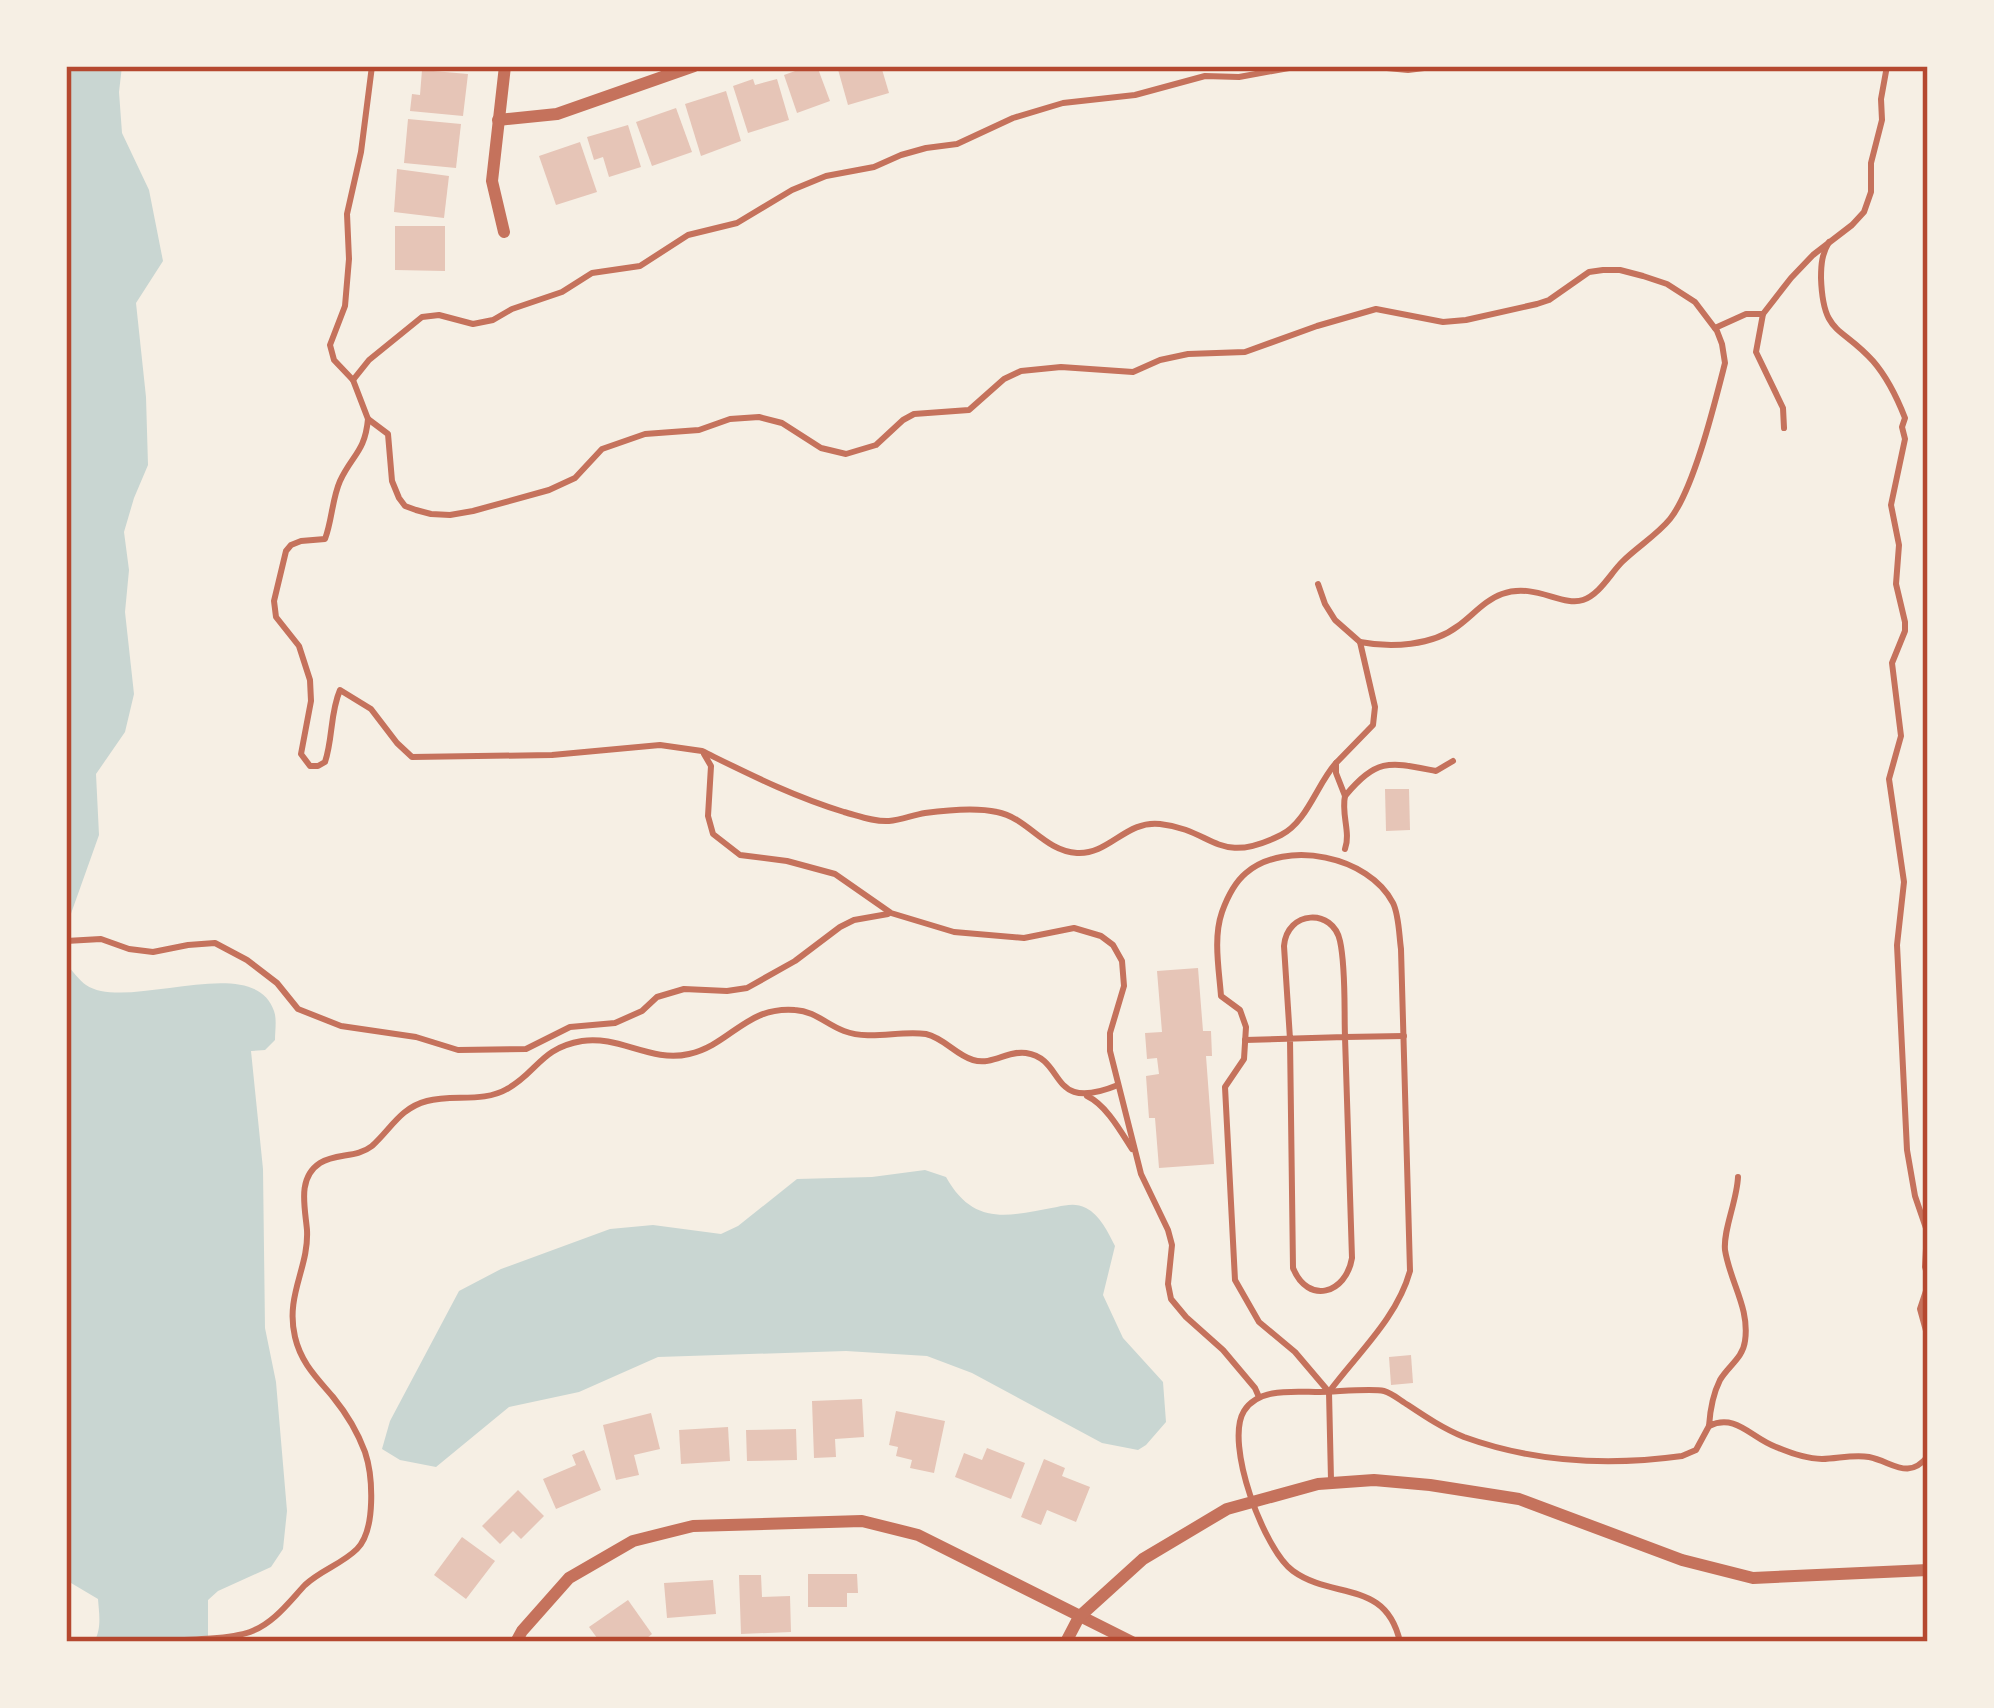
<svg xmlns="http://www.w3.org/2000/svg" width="1994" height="1708" font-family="'Noto Sans',sans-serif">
<rect width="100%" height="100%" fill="#f6efe4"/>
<g fill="#c9d6d2">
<path d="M66 66H122L119 92 122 133 149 190 163 261 136 303 146 397 148 465 134 498 124 532 129 570 125 612 134 694 125 732 96 774 99 835 68 922 66 936Z"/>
<path d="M66 964C72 970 79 980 86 985 127 1013 254 950 274 1011 277 1019 275 1031 275 1040L265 1050 251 1051 263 1169 265 1328 276 1382 287 1511 283 1549 271 1567 218 1591 208 1600V1642H94C102 1629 99 1613 98 1599L66 1580Z"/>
<path d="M925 1170 946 1177C974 1227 1009 1216 1057 1207 1067 1205 1076 1203 1086 1208 1100 1215 1108 1232 1115 1246L1103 1295 1123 1338 1163 1382 1166 1422 1146 1445 1138 1450 1102 1443 972 1373 927 1356 846 1351 658 1357 579 1392 509 1407 436 1467 400 1460 382 1449 390 1421 459 1291 501 1269 610 1229 653 1225 721 1234 738 1226 797 1179 872 1177Z"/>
</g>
<g fill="#e6c5b7">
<path d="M809 66H817L830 101 797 113 784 75Z"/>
<path d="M837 66H881L889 93 848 105Z"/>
<path d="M422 70 468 74 463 116 410 111 412 94 420 95Z"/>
<path d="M753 79 755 85 777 79 789 120 748 133 733 86Z"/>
<path d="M726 91 741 141 701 156 685 104Z"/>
<path d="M676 108 692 152 652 166 636 122Z"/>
<path d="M408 119 461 124 456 168 404 163Z"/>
<path d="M628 125 641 167 609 177 603 157 594 160 587 137Z"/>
<path d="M580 142 597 192 556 205 539 156Z"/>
<path d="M397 169 449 176 444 218 394 212Z"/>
<path d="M395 226H445V271L395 270Z"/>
<path d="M1385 789H1409L1410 830 1386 831Z"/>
<path d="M1198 968 1203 1031H1211L1212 1056H1206L1214 1164 1159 1168 1155 1118H1149L1146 1076 1159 1074 1157 1058 1147 1059 1145 1033 1162 1032 1157 971Z"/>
<path d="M1411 1355 1413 1383 1391 1385 1389 1357Z"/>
<path d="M862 1399 864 1437 835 1439 836 1457 814 1458 812 1401Z"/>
<path d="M896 1411 945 1421 934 1473 910 1468 912 1460 896 1456 898 1447 889 1445Z"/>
<path d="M651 1413 660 1449 634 1455 639 1475 616 1480 603 1425Z"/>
<path d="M728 1427 730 1461 681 1464 679 1430Z"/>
<path d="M796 1429 797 1460 747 1461 746 1430Z"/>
<path d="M987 1448 1025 1463 1011 1499 955 1477 964 1453 982 1460Z"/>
<path d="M584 1450 601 1490 556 1509 543 1479 576 1465 572 1455Z"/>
<path d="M1044 1459 1065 1468 1062 1476 1090 1487 1076 1522 1047 1510 1041 1525 1021 1517Z"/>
<path d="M518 1490 544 1516 521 1539 513 1531 500 1544 482 1526Z"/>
<path d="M462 1537 495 1561 466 1599 434 1575Z"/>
<path d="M808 1574H857L858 1593H847V1607H808Z"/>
<path d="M739 1575H761L762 1597 790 1596 791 1632 741 1634Z"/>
<path d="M713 1580 716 1614 667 1618 664 1583Z"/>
<path d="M628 1600 652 1634 642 1642H600L589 1627Z"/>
</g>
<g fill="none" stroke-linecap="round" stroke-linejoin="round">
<g stroke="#c5725c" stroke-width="6">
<path d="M372 66 361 152 347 214 349 259 345 306 330 345 334 360 353 380 368 419 388 434 392 481 399 498 405 506 416 510 431 514 450 515 473 511 549 490 575 478 602 449 645 434 699 430 730 419 759 417 782 423 821 448 846 454 876 445 903 420 914 414 969 410 1004 379 1021 371 1061 367 1133 372 1160 360 1188 354 1245 352 1317 326 1376 309 1443 322 1466 320 1537 304 1549 300 1589 272 1603 270H1620L1643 276 1667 284 1695 302 1717 331 1722 344 1725 363C1715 402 1694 489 1670 519 1657 535 1637 547 1622 562 1610 574 1600 594 1583 600 1562 607 1534 582 1502 594 1485 600 1472 616 1458 626 1432 646 1391 648 1360 642"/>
<path d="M1366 66 1408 70 1440 66"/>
<path d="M1829 242C1822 254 1821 264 1821 278 1823 336 1841 325 1873 361 1886 376 1898 400 1905 418L1902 427 1905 439 1891 505 1899 545 1896 584 1905 622V631L1892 663 1901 736 1889 779 1904 882 1897 945 1907 1150 1915 1196 1927 1231 1925 1267 1928 1277"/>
<path d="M1763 314 1756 352 1783 408 1784 428"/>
<path d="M1715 328 1746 314H1763L1791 278 1813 255 1852 225 1864 212 1871 192V163L1882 120 1881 99 1887 66"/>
<path d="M353 380 369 360 422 317 439 315 473 324 493 320 512 309 562 292 592 273 640 266 688 235 737 223 792 190 826 176 874 167 901 155 926 148 957 144 1013 118 1063 103 1135 95 1205 76 1239 77 1300 66"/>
<path d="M368 419C365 452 352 455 340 481 332 499 332 521 325 539L301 541 291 545 286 551 274 601 276 617 299 646 310 680 311 701 301 754 310 766H318L325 762C333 738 330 713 340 690L371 709 397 743 412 757 552 755 660 745 702 751C751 775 792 796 844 812 859 816 874 822 889 821 901 820 913 815 925 813 947 810 975 807 997 812 1028 818 1044 851 1077 853 1109 855 1126 820 1160 824 1215 830 1216 867 1281 835 1307 822 1317 784 1336 763"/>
<path d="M1318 584 1325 604 1335 620 1360 642 1375 707 1373 725 1336 763V773L1345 796C1378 757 1390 762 1436 771L1453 761"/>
<path d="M704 754 711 766 708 816 713 834 740 855 787 861 835 874 891 913 954 932 1024 938 1074 928 1101 936 1113 945 1122 961 1124 986 1110 1033V1051L1141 1174 1168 1230 1172 1245 1168 1284 1171 1299 1186 1317 1223 1350 1255 1388 1259 1397"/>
<path d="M1345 849C1351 833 1341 814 1345 796"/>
<path d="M66 941 101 939 129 949 153 952 188 945 215 943 247 960 277 983 298 1009 341 1026 416 1037 458 1050 526 1049 570 1027 615 1023 642 1011 657 997 684 989 727 991 747 988 795 961 840 927 854 920 888 914"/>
<path d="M1245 1040 1345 1037 1352 1258C1346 1294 1308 1305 1293 1268L1290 1039 1284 946C1287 910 1333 908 1340 941 1346 968 1344 1009 1345 1037L1404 1036"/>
<path d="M1087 1096C1106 1105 1120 1130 1132 1149"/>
<path d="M1738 1177C1737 1201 1723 1230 1725 1250 1730 1282 1750 1308 1745 1341 1743 1358 1728 1366 1720 1380 1713 1394 1710 1411 1709 1426 1736 1413 1751 1438 1776 1447 1790 1453 1806 1459 1822 1459 1837 1459 1853 1454 1869 1457 1893 1462 1908 1481 1928 1456"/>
<path d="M1928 1285 1920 1309 1928 1338"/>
<path d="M1329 1392C1358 1353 1397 1318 1410 1271L1401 949C1399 935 1399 915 1393 903 1369 856 1286 839 1246 873 1234 883 1227 898 1222 912 1213 938 1219 969 1221 996L1240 1010 1246 1027 1244 1059 1225 1087 1235 1280 1259 1322 1295 1352 1329 1392 1331 1480"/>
<path d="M133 1642C162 1640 225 1641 250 1632 274 1623 289 1602 305 1585 321 1570 342 1564 357 1549 376 1530 373 1476 365 1452 358 1433 346 1413 333 1397 317 1378 301 1363 295 1337 285 1295 309 1268 307 1230 305 1207 297 1178 320 1163 336 1153 357 1158 372 1146 391 1129 400 1108 427 1101 453 1094 483 1103 507 1089 537 1073 540 1048 582 1041 619 1035 651 1063 689 1054 730 1045 746 1006 795 1010 815 1011 827 1025 844 1031 871 1041 899 1030 926 1034 944 1038 956 1055 973 1060 992 1066 1008 1050 1026 1053 1067 1059 1047 1114 1118 1085"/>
<path d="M1400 1642C1386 1579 1333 1600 1293 1571 1264 1550 1224 1443 1244 1411 1259 1387 1295 1392 1320 1392 1335 1392 1371 1388 1384 1391 1392 1393 1401 1401 1408 1405 1426 1417 1444 1429 1464 1437 1533 1462 1609 1466 1682 1456L1696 1450 1709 1426"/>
</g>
<g stroke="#c5725c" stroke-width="12">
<path d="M498 120 557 114 694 66"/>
<path d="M504 232 492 181 505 66"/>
<path d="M516 1642 522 1631 569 1578 633 1541 693 1526 862 1521 918 1535 1132 1642"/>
<path d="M1066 1642 1079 1617 1143 1559 1227 1509 1318 1484 1374 1480 1430 1485 1519 1499 1682 1560 1753 1578 1928 1570"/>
</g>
</g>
<rect width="1994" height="1708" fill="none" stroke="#f6efe4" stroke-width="138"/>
<rect x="69" y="69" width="1856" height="1570" fill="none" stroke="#b5482f" stroke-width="4.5"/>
</svg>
